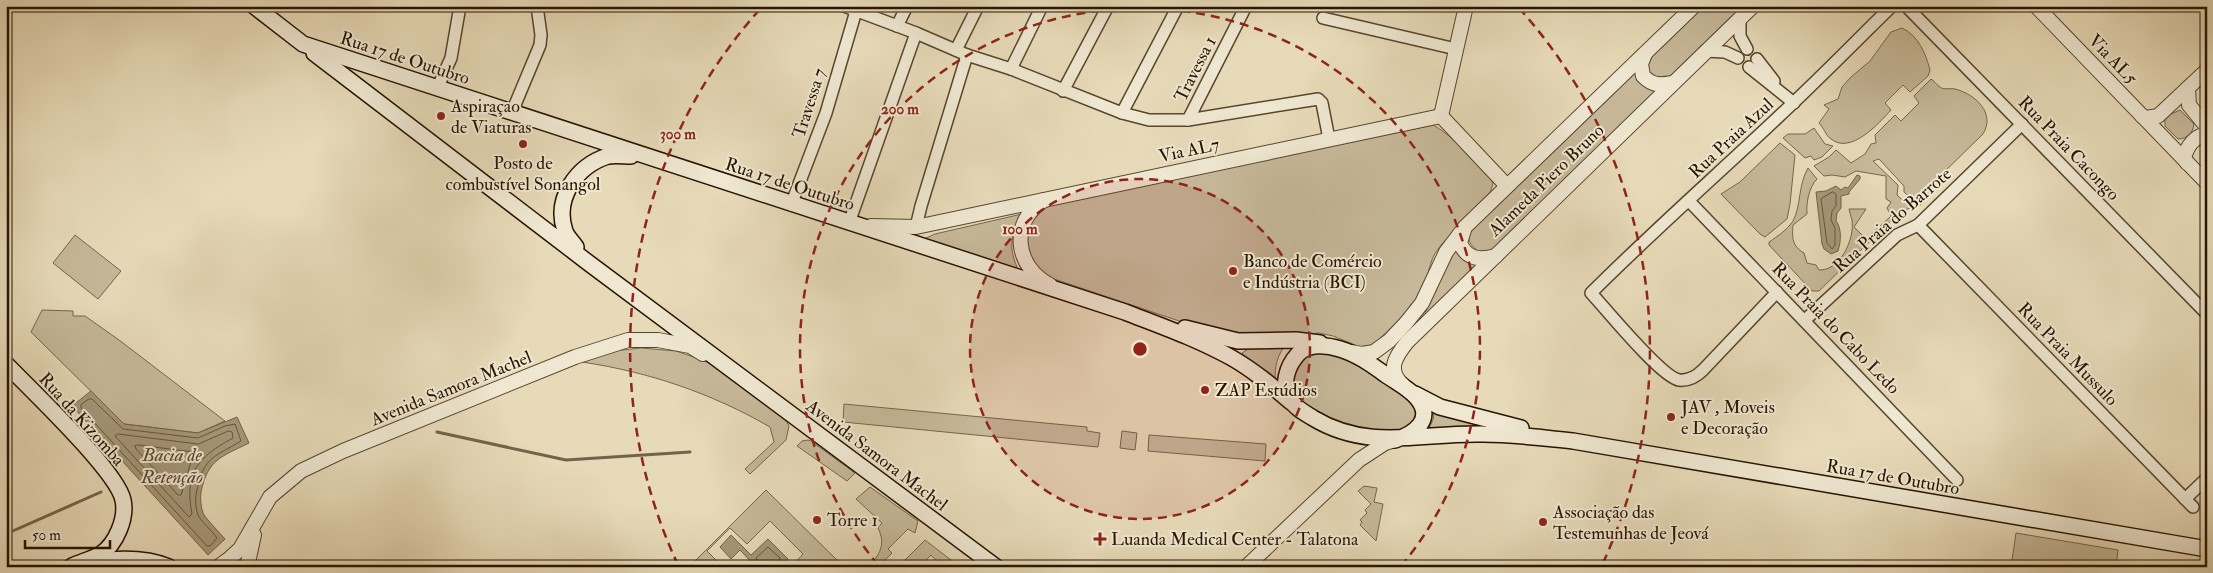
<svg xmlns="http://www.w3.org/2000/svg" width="2213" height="573" font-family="'IM FELL Double Pica',serif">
<rect width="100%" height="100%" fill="#e7dab8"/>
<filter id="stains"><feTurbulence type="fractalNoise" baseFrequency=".004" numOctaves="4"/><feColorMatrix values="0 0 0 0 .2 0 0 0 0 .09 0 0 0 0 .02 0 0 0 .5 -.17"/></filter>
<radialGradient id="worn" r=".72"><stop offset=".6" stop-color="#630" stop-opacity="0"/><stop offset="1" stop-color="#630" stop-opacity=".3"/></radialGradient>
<g fill="#c6b899" stroke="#76664c">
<path d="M1701 6H1742L1665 81 1648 75 1647 58Z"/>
<path d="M1902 28C1918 35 1926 54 1930 70L1928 76 1910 92 1903 85 1885 103 1891 110C1879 123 1851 155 1831 139 1826 136 1824 128 1819 123L1829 109 1824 105 1838 99 1842 87 1851 77 1870 61 1891 32Z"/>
<path d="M1635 71 1655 91 1492 250 1482 253C1472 248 1464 239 1472 229Z"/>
<path d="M1931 79C1934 81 1937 85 1940 87 1943 90 1950 88 1955 89 1975 94 1996 113 1983 134L1938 178 1926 200 1919 206 1904 192V186L1879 159 1873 161 1898 185 1897 195 1911 208 1901 211 1819 291H1812L1769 245V242C1778 236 1787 230 1793 221 1801 207 1798 185 1808 168L1817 179C1809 187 1806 203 1807 214L1793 225C1792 238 1792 246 1804 253L1807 263 1816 265 1819 270C1840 271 1855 239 1852 220 1851 217 1850 213 1849 209H1866L1854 227 1866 239 1891 216 1887 208 1891 202 1886 199V176L1856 171 1845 177 1832 175 1824 176 1814 166 1829 157 1836 150 1851 163 1865 154 1871 144 1876 143 1875 135 1895 115 1901 121 1919 103 1914 96Z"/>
<path d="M2180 110 2194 124C2193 133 2187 139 2178 139L2165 126V120L2169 115Z"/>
<path d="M1433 125C1449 133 1485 167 1493 183 1489 208 1453 228 1438 249 1428 262 1429 277 1423 292 1417 304 1381 338 1370 347H1360L1333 336 1319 333 1257 338 1200 328 1054 279 1041 272 1033 262 1025 239 1026 226 1041 207Z"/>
<path d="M1814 128 1825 144 1833 146 1822 157 1814 160 1811 156 1805 158 1783 138 1788 134H1805Z"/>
<path d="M1780 143 1795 155 1790 204 1787 219 1765 237 1760 234 1721 194 1740 182Z"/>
<path d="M1022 214C1010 238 1008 247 1019 272L922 240 935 234Z"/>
<path d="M75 235 121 271 98 299 53 263Z"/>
<path d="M1457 243 1478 265 1379 358 1426 311 1436 290 1442 264Z"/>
<path d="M42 310 73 311V316H85L119 340 225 421 198 433 124 424 31 332Z"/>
<path d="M1287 344C1277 354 1275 366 1275 380L1244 356 1242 353C1252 344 1274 345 1287 344Z"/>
<path d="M641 348 676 351 708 362 740 380 783 415 789 426 786 440 750 474 745 469 774 442 770 427C711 393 649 372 582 362L613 351Z"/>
<path d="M1317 352 1338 354 1366 369 1411 401 1417 410V419C1413 422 1409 428 1405 430 1378 443 1263 407 1299 364 1305 357 1308 354 1317 352Z"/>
<path d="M844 404 1087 427V431L1100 433 1098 447 843 422Z"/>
<path d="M1434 412 1524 431 1485 428H1429L1433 420Z"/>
<path d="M1122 431 1137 433 1135 450 1120 448Z"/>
<path d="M1149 435 1266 444 1265 461 1148 451Z"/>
<path d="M808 440 811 441 855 473 847 481 797 446 802 441Z"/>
<path d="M1364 486 1377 488 1374 502 1383 504 1376 541 1360 525 1362 522 1360 520 1367 513 1365 510 1371 504 1358 491Z"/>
<path d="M870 487 918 521 915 533 908 529 888 549 892 553 878 567H868C880 555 886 544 878 528L882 523 856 499Z"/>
<path d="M766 490 844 567H795L793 565 803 554 770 521 747 544 730 528 707 551 723 567H689Z"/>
<path d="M2016 533 2118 550 2116 567H2011Z"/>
<path d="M925 540 960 567H942L931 555 919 567H898Z"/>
</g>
<g fill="#a69779" stroke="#736349">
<path d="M1857 175 1860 176V179L1849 192V194L1841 196V208L1837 213 1836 221C1842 228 1841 242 1838 251L1831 254 1824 249 1822 244 1816 192 1826 191 1836 186 1841 190 1845 187 1848 188Z"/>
<path d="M91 391 124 424 198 433 237 417 249 443C221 457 208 459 201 492 200 499 201 509 204 515 210 523 218 531 225 539L208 555 72 406Z"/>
<path d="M731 535 751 555 768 539 788 559 780 567H756L740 550 731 559 720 547Z"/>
</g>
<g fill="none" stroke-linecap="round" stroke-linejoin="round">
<g stroke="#66563c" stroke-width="1">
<path d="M1833 192 1836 194V206L1832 211 1831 220 1835 228V245L1832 249 1827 243 1821 199Z"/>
<path d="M89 399H92L123 429 198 438 225 426 235 424 241 441C215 457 204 456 197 490 195 498 195 509 199 517 204 524 212 531 217 538L210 546H207L81 408V405Z"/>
<path d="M229 431 232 432 233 438C198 457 184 472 192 514L189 517 115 436 118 434 198 444Z"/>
<path d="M138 445 194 452 181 495H178L136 449 135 446Z"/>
<path d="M759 567 756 558 768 547 780 558 777 567"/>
</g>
<g stroke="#736349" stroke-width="3">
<path d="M437 432 566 460 690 452"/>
<path d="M6 534 101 492"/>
</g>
<g stroke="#57462e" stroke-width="14">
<g id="minor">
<path d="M844 6 916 33 967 55 1011 69 1122 113 1149 120H1188L1318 99 1322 103 1329 139"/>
<path d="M1906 6 2207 314"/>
<path d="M1323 18 1456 49"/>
<path d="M1740 18V36L1747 49"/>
<path d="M897 26 907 6"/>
<path d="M956 50 978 6"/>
<path d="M1705 51 1725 52 1738 58"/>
<path d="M1757 59 1774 81"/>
<path d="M1749 67 1794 103"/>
<path d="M1011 69 1042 6"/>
<path d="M437 89 451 58 460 6"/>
<path d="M1063 91 1108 6"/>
<path d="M512 112 540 45 541 35 537 6"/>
<path d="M1122 113 1178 6"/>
<path d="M1188 120 1246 6"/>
<path d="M1689 201 1957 480"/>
<path d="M791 205 826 113 856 11"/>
<path d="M849 223 916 33"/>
<path d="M1918 225 2193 507"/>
<path d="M916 227 921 206 967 55"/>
<path d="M1777 292 1703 370C1696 377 1689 381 1679 380 1661 377 1606 309 1591 293 1656 228 1725 168 1791 105 1825 73 1858 39 1892 6"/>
<path d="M1805 320 1897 235 1918 225 2022 124"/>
<path d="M2185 499 2207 478"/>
</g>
</g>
<g stroke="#57462e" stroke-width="16">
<g id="tertiary">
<path d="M2036 6 2207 183"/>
<path d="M1645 54 1641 64 1643 76C1653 86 1660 85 1673 83"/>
<path d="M2188 88 2189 105 2207 127"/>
<path d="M1441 116 1466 6"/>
<path d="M1441 116 1507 186"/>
<path d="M2142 116 2146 118 2158 116 2207 70"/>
<path d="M2187 163 2184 158C2187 146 2195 136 2207 134"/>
<path d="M1044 200C1009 222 1015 267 1050 285"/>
<path d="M871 226 916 227 1441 116"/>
<path d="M1464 230 1460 243C1467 260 1480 260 1496 256"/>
<path d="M1351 352 1362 354 1374 352 1389 341 1406 323 1422 303 1446 252 1465 227 1694 6"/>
<path d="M1403 385C1386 370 1396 356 1407 342L1753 6"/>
<path d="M218 567 229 559 240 549 270 497 301 471 343 451 575 357 628 340H658L690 346 703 354"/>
<path d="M247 567 254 535"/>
<path d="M1246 567 1359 460 1385 443 1395 440"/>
</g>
</g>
<g stroke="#271400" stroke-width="18">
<g id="secondary">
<path d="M254 6 303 44 1125 312C1161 326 1198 339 1232 358 1253 370 1272 386 1291 402"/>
<path d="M314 53 590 264 996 567"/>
<path d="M576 247C573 242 567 237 565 231 554 199 576 166 608 156 615 155 624 156 631 156"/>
<path d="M1185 328 1238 341 1296 340 1320 343"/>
<path d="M6 364C31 390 117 471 123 500 127 518 116 544 101 554 92 559 81 562 72 566"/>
<path d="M1415 394 1440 407 1521 428"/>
<path d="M1395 440C1414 434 1436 419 1416 397 1408 388 1396 382 1386 375 1372 365 1357 354 1340 349 1327 345 1308 343 1298 354 1287 366 1281 385 1290 399 1295 408 1305 413 1313 418 1369 452 1423 432 1483 434 1513 434 1543 438 1573 441L2207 549"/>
<path d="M92 562C118 558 145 557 169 567"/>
</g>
</g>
<use href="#minor" stroke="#efe7d1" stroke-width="11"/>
<use href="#tertiary" stroke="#efe7d1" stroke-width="14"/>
<use href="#secondary" stroke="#efe7d1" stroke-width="15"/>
</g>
<circle cx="1140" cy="349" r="170" fill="#8f2418" fill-opacity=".12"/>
<g fill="none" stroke="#8f2418" stroke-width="2.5" stroke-dasharray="9 6">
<circle cx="1140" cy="349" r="170"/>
<path d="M878 565A340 340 0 1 1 1402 565"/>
<path d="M678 565A510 510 0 0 1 761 8M1519 8A510 510 0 0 1 1602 565"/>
</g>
<g fill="#8f2418" stroke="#efe7d1" stroke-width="2">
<circle cx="441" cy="116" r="5"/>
<circle cx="523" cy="144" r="5"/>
<circle cx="1233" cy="271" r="5"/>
<circle cx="1205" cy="390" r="5"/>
<circle cx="1671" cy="417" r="5"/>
<circle cx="817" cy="520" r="5"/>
<circle cx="1543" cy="522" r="5"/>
<path d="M1097.5 531.5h5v5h5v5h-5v5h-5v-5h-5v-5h5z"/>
</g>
<g text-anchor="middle" stroke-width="4" stroke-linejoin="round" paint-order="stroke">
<g font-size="18" fill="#271400" stroke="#efe7d1">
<text transform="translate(405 58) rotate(18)" y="6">Rua 17 de Outubro</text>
<text transform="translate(2113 59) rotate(46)" y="6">Via AL5</text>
<text transform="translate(1195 69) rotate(-63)" y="6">Travessa 1</text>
<text transform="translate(809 103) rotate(-72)" y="6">Travessa 7</text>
<text transform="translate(1731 138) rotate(-43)" y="6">Rua Praia Azul</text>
<text transform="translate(2069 148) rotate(46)" y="6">Rua Praia Cacongo</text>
<text transform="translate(1189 150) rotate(-12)" y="6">Via AL7</text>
<text transform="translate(1546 180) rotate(-44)" y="6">Alameda Piero Bruno</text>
<text transform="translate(790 184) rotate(18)" y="6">Rua 17 de Outubro</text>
<text transform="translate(1892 220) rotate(-41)" y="6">Rua Praia do Barrote</text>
<text transform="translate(1836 328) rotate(46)" y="6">Rua Praia do Cabo Ledo</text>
<text transform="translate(2068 354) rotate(46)" y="6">Rua Praia Mussulo</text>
<text transform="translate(451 388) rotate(-22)" y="6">Avenida Samora Machel</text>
<text transform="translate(82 419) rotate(48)" y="6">Rua da Kizomba</text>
<text transform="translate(877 455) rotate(37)" y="6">Avenida Samora Machel</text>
<text transform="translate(1893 477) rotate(10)" y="6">Rua 17 de Outubro</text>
</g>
<g font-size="18" fill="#271400" stroke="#efe7d1" text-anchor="start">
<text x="451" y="112">Aspiraçao<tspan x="451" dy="21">de Viaturas</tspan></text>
<text x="523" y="169" text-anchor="middle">Posto de<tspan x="523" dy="21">combustível Sonangol</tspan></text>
<text x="1243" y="267">Banco de Comércio<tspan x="1243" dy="21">e Indústria (BCI)</tspan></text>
<text x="1215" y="396">ZAP Estúdios</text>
<text x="1681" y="413">JAV , Moveis<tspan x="1681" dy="21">e Decoração</tspan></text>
<text x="1553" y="518">Associação das<tspan x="1553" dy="21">Testemunhas de Jeová</tspan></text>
<text x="827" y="526">Torre 1</text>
<text x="1111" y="545">Luanda Medical Center - Talatona</text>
</g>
<g font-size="19" font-style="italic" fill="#5a4830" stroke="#efe7d1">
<text x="172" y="461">Bacia de<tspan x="172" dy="22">Retenção</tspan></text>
</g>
</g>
<circle cx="1140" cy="349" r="8" fill="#8f2418" stroke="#efe7d1" stroke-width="2.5"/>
<g font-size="15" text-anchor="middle" font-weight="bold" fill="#8f2418" stroke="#efe7d1" stroke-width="4" stroke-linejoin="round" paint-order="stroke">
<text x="900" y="114">200 m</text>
<text x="678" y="139">300 m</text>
<text x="1020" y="234">100 m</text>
</g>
<rect width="2213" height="573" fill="none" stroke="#e7dab8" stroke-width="25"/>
<rect x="8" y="8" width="2198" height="558" fill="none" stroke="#271400" stroke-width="2.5"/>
<rect x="12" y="12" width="2188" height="548" fill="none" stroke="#271400"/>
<path d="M25 540v8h85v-8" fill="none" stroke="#271400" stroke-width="2.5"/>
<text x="32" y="540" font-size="15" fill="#271400" stroke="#efe7d1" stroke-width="4" paint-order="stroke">50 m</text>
<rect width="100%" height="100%" filter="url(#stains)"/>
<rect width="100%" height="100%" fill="url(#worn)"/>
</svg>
